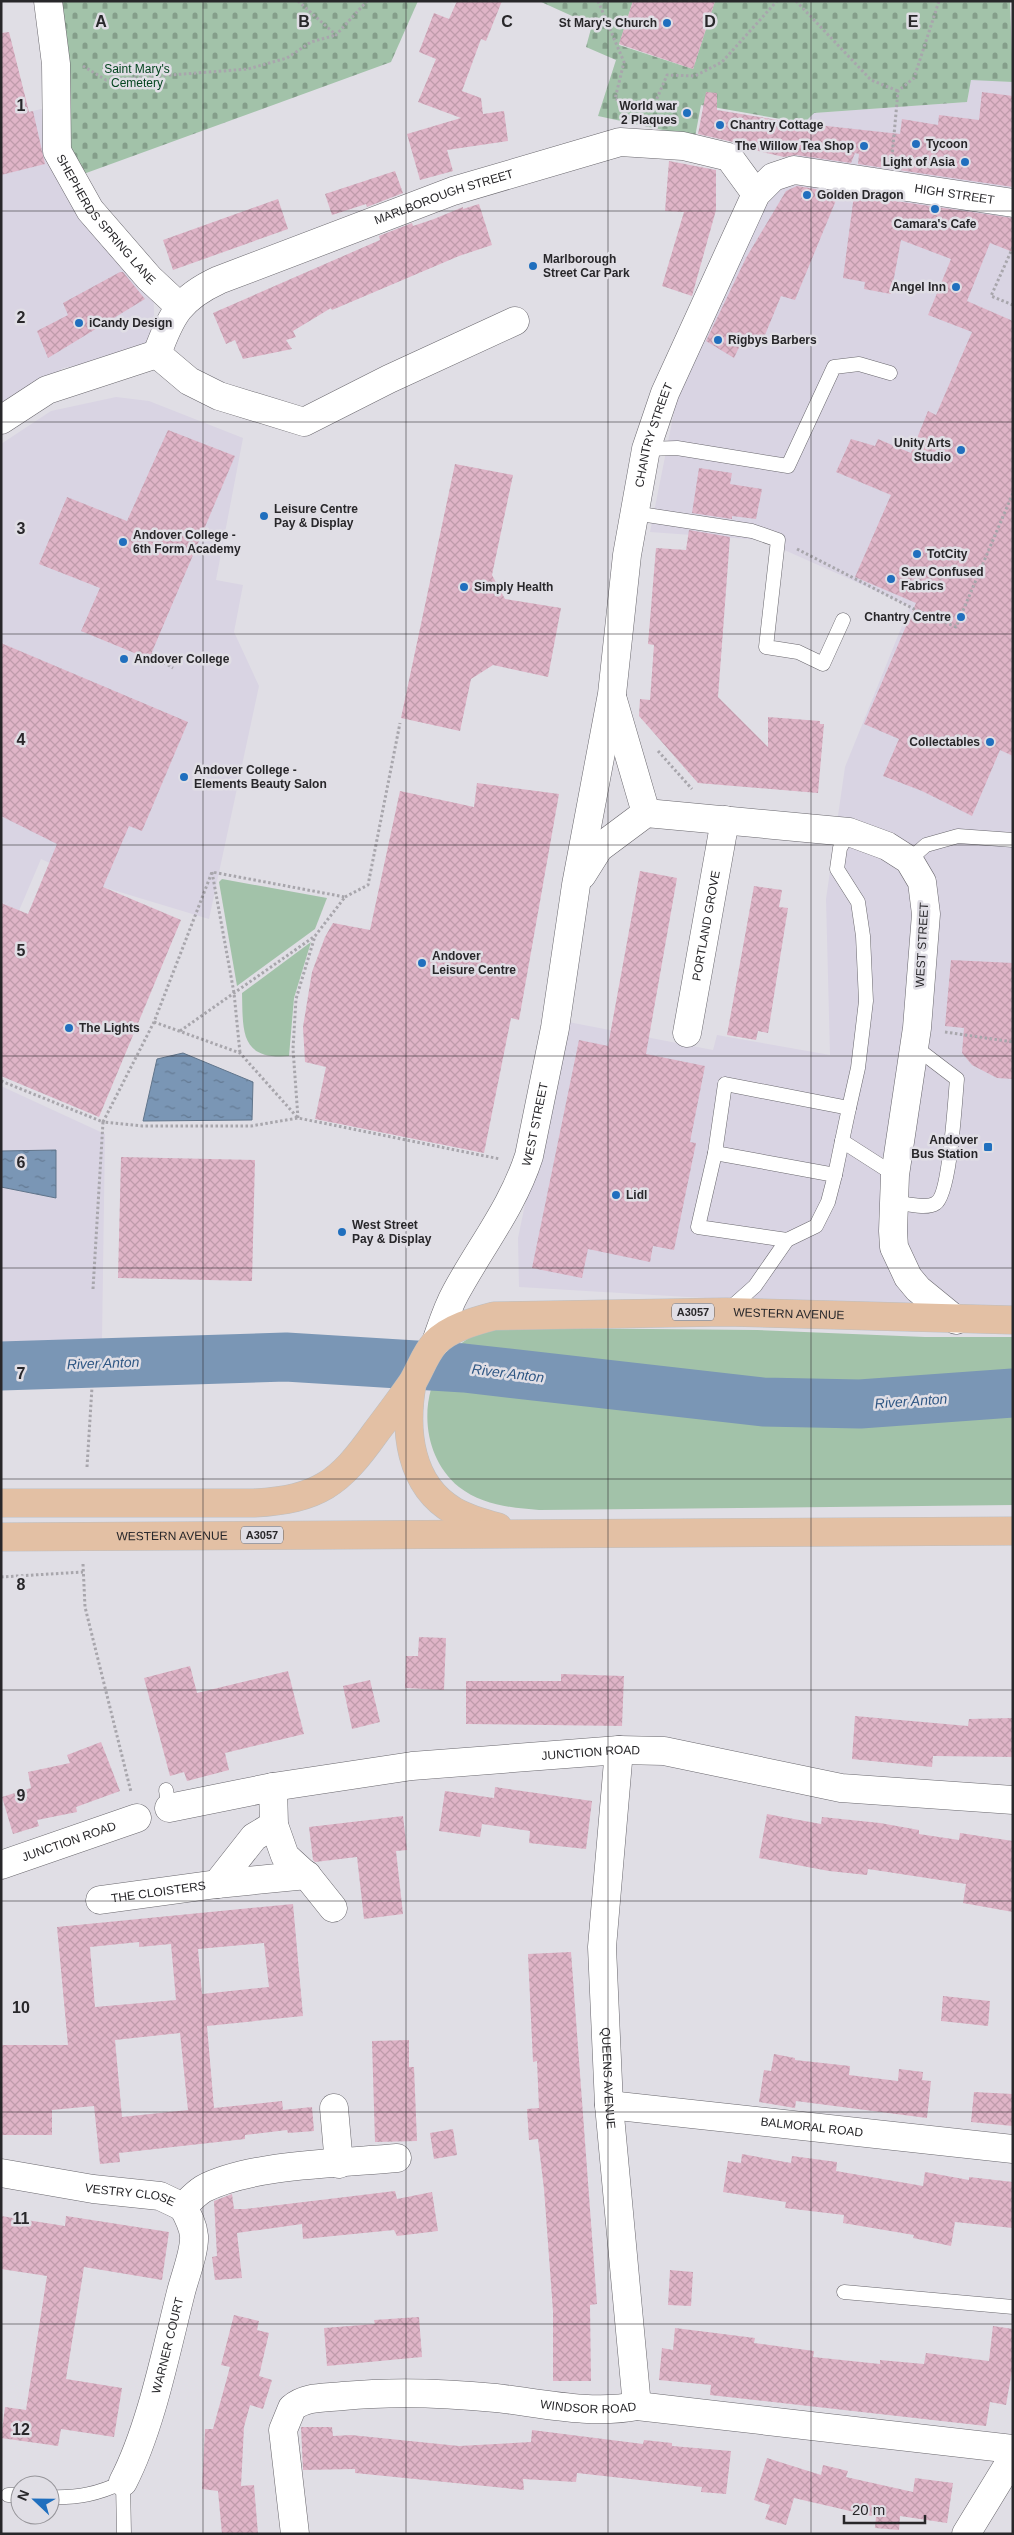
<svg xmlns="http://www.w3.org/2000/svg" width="1014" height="2535" font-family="Arial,sans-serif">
<defs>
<pattern id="cemetery-stones" width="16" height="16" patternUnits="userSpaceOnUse" patternTransform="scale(1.25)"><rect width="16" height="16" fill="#a2c2a9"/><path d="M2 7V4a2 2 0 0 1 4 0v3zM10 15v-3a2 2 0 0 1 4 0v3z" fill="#849e8a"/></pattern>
<pattern id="water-ripples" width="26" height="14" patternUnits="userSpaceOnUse" patternTransform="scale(1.25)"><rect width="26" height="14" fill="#7a96b5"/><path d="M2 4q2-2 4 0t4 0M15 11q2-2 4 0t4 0" fill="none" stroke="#647a93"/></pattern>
<pattern id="building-cross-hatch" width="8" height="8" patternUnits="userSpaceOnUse" patternTransform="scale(1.25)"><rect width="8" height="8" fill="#dfb4c7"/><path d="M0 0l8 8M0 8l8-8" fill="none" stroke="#bf9bab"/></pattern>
</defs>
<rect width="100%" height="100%" fill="#e0dee5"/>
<g fill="#d9d4e3">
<path d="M971 79 1013 82V1307L911 1310 519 1287 518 1238 563 1021 713 1050 717 1035 830 1055 826 899 845 767 910 606 762 540 650 532 690 332 795 159 804 123 813 113 967 102Z"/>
<path d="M65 103V150L102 226 153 272 155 352 63 368 1 413V119Z"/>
<path d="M116 397 149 401 243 438 216 580 243 585 234 632 259 686 209 919 103 887 41 859 1 953V444L51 411Z"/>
<path d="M1 1086 105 1134 102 1342 1 1343Z"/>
</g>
<g fill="#a2c2a9">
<path d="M222 879 327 898 315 929 237 986 219 882Z"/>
<path d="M311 942 294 998 289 1056C240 1060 243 1032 242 993Z"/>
<path d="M543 1328 757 1330 925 1337H1013V1505L539 1510C512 1508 482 1505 459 1487 408 1445 420 1352 485 1331 503 1326 524 1328 543 1328Z"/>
</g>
<g fill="url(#cemetery-stones)">
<path d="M53 1H418L391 62 78 176 65 150Z"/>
<path d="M539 1H633L619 45 693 69 715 1H1010L1013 82 971 80 967 102 814 113 804 123 701 105 695 137 598 116 616 60 586 47 592 25Z"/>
</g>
<g fill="url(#water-ripples)" stroke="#61758b">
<path d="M183 1053 253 1082 252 1120 143 1121 157 1059Z"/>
<path d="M56 1150V1198L1 1187V1151Z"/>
</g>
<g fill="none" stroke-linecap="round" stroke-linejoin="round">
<path stroke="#7a96b5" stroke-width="49" d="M1 1366 286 1357 464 1368 763 1402 860 1404 1013 1393"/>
</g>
<g fill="url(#building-cross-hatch)" fill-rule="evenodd">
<path d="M457 1H502L486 41 481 39 462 91 481 98 483 114 504 111 508 141 447 150 453 171 420 180 407 134 461 118 418 102 436 59 419 52 434 13 449 19Z"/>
<path d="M633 1H715L693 69 619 44Z"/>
<path d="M9 32 29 112 33 111 45 164 1 175V33Z"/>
<path d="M706 92 717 93V110L790 122 900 134 902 119 938 125 939 115 979 120 982 92 1013 96V187L858 164 859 154 855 153 851 163 796 155 784 157 741 147 733 142 698 134Z"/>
<path d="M669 161 716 170V210L692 296 662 286 684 212 665 211Z"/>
<path d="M395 171 403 193 367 207 366 204 332 215 325 194Z"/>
<path d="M797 186 839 193 795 300 781 296 760 347 742 341 734 358 706 341 746 258 786 191Z"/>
<path d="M854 195 1013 218V252L990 243 967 301 1013 321V756L1000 750 972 816 922 791 883 776 899 739 864 724 916 603 855 577 891 495 836 472 851 439 875 446 878 439 911 453 928 411 936 415 972 332 928 315 951 259 901 240 891 294 864 289 865 282 843 278Z"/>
<path d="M278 199 288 229 173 270 163 240Z"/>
<path d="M479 204 492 245 459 256 332 310 331 308 293 331 296 337 286 340 292 349 243 359 235 340 226 344 213 313 380 240 379 236 412 223 413 226 434 219 463 207V209Z"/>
<path d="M120 272H123L145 299 48 358 37 331 68 315 63 303Z"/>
<path d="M168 430 235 456 149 659 81 631 100 588 39 564 67 497 127 521Z"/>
<path d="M455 464 513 475 492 575 505 599 561 608 548 677 493 665 471 679 460 731 401 718Z"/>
<path d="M699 468 732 473 730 484 762 489 756 519 732 516V519L692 513Z"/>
<path d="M689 530 730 537 718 697 768 747V717L820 721V724H824L818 793 698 783 639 716 640 699 650 700 654 645 648 644 656 548 686 550Z"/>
<path d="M1 643 188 722 142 831 129 826 103 887 181 920 99 1117 1 1076V903L28 914 57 844 1 816Z"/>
<path d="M477 783 559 794 519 1020 511 1018 484 1153 315 1119 326 1067 305 1062 303 1027 312 972 325 937 333 923 370 930 400 791 474 807Z"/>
<path d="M640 871 677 878 646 1054 705 1066 690 1142 696 1143 674 1250 653 1246 650 1262 588 1249 582 1278 532 1268 579 1040 608 1046Z"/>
<path d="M754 886 782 890 779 907 788 908 768 1033 758 1031 756 1040 727 1035Z"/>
<path d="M951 960 1013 963V1079L997 1078 972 1065 962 1053 964 1028 945 1026Z"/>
<path d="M121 1157 255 1160 252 1281 118 1278Z"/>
<path d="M419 1637 446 1638 444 1690 405 1688 406 1656H418Z"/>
<path d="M190 1666 197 1693 288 1671 304 1734 225 1753 229 1770 187 1781 184 1772 170 1776 144 1678Z"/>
<path d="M561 1674 624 1676 622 1726 466 1724V1681H561Z"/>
<path d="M370 1680 380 1722 352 1729 343 1686Z"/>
<path d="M855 1716 968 1726 969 1719 1013 1718V1757L933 1756 932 1767 852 1759Z"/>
<path d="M101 1742 120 1791 76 1807 77 1812 37 1820 39 1826 13 1834 2 1797 31 1788 28 1772 70 1763 67 1755Z"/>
<path d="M495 1787 592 1801 586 1849 529 1843 530 1831 482 1824 480 1837 439 1831 445 1791 494 1798Z"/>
<path d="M767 1814 821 1824 822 1817 880 1823 919 1830V1834L959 1840 960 1833 1013 1841V1912L963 1903 966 1884 868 1869 867 1875 829 1871 759 1858Z"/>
<path d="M403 1816 407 1850 396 1851 403 1914 364 1919 357 1857 315 1862 313 1860 309 1827Z"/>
<path d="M293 1904 303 2016 207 2026 214 2108 282 2101 283 2110 312 2107 314 2131 288 2133 287 2130 245 2135V2139L119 2153 120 2162 100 2164 94 2106 52 2110V2135H1V2045H68L57 1927ZM139 1942V1947L171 1944 176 2000 95 2007 90 1947ZM264 1943 269 1987 202 1994 198 1949ZM180 2033 188 2110 122 2117 115 2040Z"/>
<path d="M571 1952 597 2304 590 2305 591 2381H553V2311L544 2189 538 2139 529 2140 527 2109 539 2108 537 2061 533 2062 528 1954Z"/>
<path d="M943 1996 990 2001 988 2026 941 2021Z"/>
<path d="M409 2040V2067H414L417 2141 375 2142 372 2041Z"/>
<path d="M774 2054 795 2058V2060L850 2066 849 2075 898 2081 899 2069 923 2072 922 2080 931 2081 927 2118 796 2101 795 2108 759 2102 764 2070 771 2071Z"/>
<path d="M974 2092 1013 2094V2126L971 2122Z"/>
<path d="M453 2129 457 2155 434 2159 430 2133Z"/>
<path d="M742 2154 791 2163 792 2156 837 2162 836 2171 923 2186 925 2172 969 2180V2177L1013 2182V2228L955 2222 951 2246 913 2238 914 2235 843 2223 844 2215 785 2208 786 2202 723 2192 728 2161 741 2163Z"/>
<path d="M395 2191 397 2199 432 2192 438 2231 397 2236 394 2230 303 2239 302 2224 237 2233 242 2278 215 2280 212 2257 217 2256 214 2201 232 2194 234 2209H245Z"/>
<path d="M1 2216 65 2226 66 2216 169 2232 162 2280 84 2267 66 2379 122 2388 114 2437 61 2429 58 2446 1 2438 5 2407 26 2410 47 2276 1 2269Z"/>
<path d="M670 2270 693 2272 691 2306 668 2305Z"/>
<path d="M234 2315 259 2321 257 2330 269 2333 259 2376 272 2380 263 2409 250 2405 244 2427 241 2486 254 2485 258 2534H222L218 2491 202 2489 205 2429H213L230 2367 221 2365Z"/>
<path d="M419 2317 422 2357 327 2366 324 2328 375 2324 374 2320Z"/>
<path d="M993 2326 1013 2329V2365L1006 2405 990 2402 986 2426 710 2395 711 2385 659 2380 662 2348 673 2350 675 2328 755 2338 754 2343 814 2351 813 2357 880 2364V2360L924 2364 926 2353 989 2361Z"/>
<path d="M301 2427H332L333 2436 351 2435 459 2446 531 2442 532 2430 643 2444 644 2440 672 2443V2446L731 2451 726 2494 701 2492 702 2487 577 2473 576 2482 523 2479 524 2490 355 2473V2469L303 2470Z"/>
<path d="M767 2458 821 2475 823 2465 848 2471 846 2477 913 2492 915 2478 953 2483 947 2523 900 2516 899 2530 875 2528 876 2517 794 2498 786 2525 765 2519 770 2505 754 2500Z"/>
</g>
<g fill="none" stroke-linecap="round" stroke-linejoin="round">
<g stroke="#69676d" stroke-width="15">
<g id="lane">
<path d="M646 449 677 448 788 466 834 367 859 364 890 373"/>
<path d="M634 513 752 531 778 540 766 647 798 652 823 664 843 620"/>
<path d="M849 832 840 848 837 869 858 902 863 936 866 1001 858 1068 849 1108"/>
<path d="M909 860 926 845 958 836 1013 840"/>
<path d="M715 1153 698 1227 787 1240"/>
<path d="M835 1175 842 1141"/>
<path d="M894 1202C905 1203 926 1210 936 1203 950 1194 955 1100 957 1079L915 1047"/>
<path d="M728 1310 755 1286 787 1240 816 1226 828 1202 835 1175 715 1153 725 1084 849 1108 842 1141 895 1175"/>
<path d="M166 1790 169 1808"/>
<path d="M844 2292 1013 2307"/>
<path d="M8 2495H20"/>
<path d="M50 2497C78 2498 98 2494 123 2482L124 2534"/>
</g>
</g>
<g stroke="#69676d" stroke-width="29">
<g id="street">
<path id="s1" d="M48 1 56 64 57 151 90 210 149 278 179 306"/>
<path id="s2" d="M157 354C171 315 180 298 219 280L453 191 620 142 683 146 729 157 756 194"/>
<path d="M157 354 189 381 219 396 304 422 389 379 515 321"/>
<path d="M1 420 47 390 157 354"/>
<path d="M613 700 646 813"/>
<path d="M582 875 599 848 646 813 849 832 887 846 909 860 922 882 926 914 917 1028 895 1175 893 1231 894 1247 908 1277 918 1289 956 1320"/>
<path id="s3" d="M687 1033 725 820"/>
<path id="s4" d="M436 1342C442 1325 447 1308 456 1292 481 1246 513 1206 529 1156L555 1028 576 885 612 694 627 555 646 449 665 393 756 194 773 177 794 170 1013 203"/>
<path id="s5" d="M619 1750 602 1947 609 2105 637 2406"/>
<path d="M273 1787 274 1825 285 1856 309 1878 333 1908"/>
<path id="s6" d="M169 1808 273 1787 412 1766 619 1750 664 1751 841 1788 1013 1800"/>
<path id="s7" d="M1 1865 137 1818"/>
<path d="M217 1884 254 1837 274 1825"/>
<path id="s8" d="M100 1900 217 1884 307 1875"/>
<path id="s9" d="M609 2105 1013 2149"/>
<path d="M334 2108 339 2164"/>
<path id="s10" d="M1 2173 93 2189 160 2196 183 2207C189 2201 195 2194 203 2189 250 2164 343 2163 397 2158"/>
<path id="s11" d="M123 2482C151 2428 166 2351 181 2292 185 2276 195 2251 194 2236 193 2225 188 2216 183 2207"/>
<path id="s12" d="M295 2534 283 2430 292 2408C305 2396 325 2398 343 2396 394 2391 445 2393 496 2398 541 2403 591 2415 637 2406L1013 2449"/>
<path d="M966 2534 1013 2457"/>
</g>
</g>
<g stroke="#bebebf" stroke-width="29">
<g id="primary">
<path d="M412 1384C404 1430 409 1485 454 1511 468 1519 483 1523 498 1527"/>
<path id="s13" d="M1 1503H254C319 1499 339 1484 376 1432 388 1416 401 1399 412 1383 420 1370 425 1354 435 1343 449 1328 475 1321 494 1316L726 1312 1013 1320"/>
<path id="s14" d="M1 1537 1013 1531"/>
</g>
</g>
<g stroke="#a8a6ac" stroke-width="3" stroke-dasharray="2.5 2.5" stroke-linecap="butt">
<path d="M298 1 336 35 367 1"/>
<path d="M598 1 624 62 615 99 652 110 667 75 695 76 722 62 777 1"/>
<path d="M796 1 871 80 898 91"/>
<path d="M83 66 106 80 248 69 287 58 311 42 336 35"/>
<path d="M625 116 631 104"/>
<path d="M892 157 898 91 914 78 939 1"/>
<path d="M1013 247 991 296 1013 305"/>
<path d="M797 549 914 609 956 627 1013 493"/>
<path d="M151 654 173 668"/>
<path d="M658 751 692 789"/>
<path d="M212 872 234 993 240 1053"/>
<path d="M345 897 368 885 400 723"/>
<path d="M154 1022 240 1053 297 1117"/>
<path d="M180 1031 315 936 345 897 212 872"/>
<path d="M945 1032 1013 1042"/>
<path d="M1 1081 103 1122 154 1022 212 872"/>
<path d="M298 1118 293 1049 296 999 315 936"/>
<path d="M93 1289 103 1122 142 1126H251L298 1118 500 1159"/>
<path d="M87 1467 92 1387"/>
<path d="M83 1564 85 1607 131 1792"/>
<path d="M1 1577 83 1572"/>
</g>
<use href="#lane" stroke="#fff" stroke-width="14"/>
<use href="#street" stroke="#fff" stroke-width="28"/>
<use href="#primary" stroke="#e3c0a4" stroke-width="28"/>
</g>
<path fill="none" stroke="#28272a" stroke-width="1" stroke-opacity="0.55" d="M203 1V2534M406 1V2534M608 1V2534M811 1V2534M1 211H1013M1 422H1013M1 634H1013M1 845H1013M1 1056H1013M1 1268H1013M1 1479H1013M1 1690H1013M1 1901H1013M1 2112H1013M1 2324H1013"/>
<g fill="#206fbe" stroke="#e0dee5" stroke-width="2">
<circle cx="667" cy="23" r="5"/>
<circle cx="687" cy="113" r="5"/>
<circle cx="720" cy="125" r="5"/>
<circle cx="916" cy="144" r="5"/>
<circle cx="864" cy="146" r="5"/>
<circle cx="965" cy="162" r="5"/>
<circle cx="807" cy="195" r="5"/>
<circle cx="935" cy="209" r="5"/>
<circle cx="533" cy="266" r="5"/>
<circle cx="956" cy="287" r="5"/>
<circle cx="79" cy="323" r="5"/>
<circle cx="718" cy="340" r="5"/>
<circle cx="961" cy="450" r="5"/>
<circle cx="264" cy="516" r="5"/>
<circle cx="123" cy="542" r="5"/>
<circle cx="917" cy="554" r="5"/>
<circle cx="891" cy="579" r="5"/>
<circle cx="464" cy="587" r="5"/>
<circle cx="961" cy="617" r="5"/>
<circle cx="124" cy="659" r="5"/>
<circle cx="990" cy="742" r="5"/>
<circle cx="184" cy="777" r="5"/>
<circle cx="422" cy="963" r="5"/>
<circle cx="69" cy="1028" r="5"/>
<rect x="983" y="1142" width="10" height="10" rx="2.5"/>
<circle cx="616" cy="1195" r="5"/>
<circle cx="342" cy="1232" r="5"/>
</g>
<g text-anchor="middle" stroke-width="5" stroke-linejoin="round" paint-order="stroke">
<g fill="#e0dee5" stroke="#5f5e62" stroke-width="1">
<rect x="672" y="1303.5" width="42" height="17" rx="4"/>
<rect x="241" y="1526.5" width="42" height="17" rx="4"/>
</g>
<g font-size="11" font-weight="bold" fill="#28272a">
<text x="693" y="1316">A3057</text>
<text x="262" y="1539">A3057</text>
</g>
<g font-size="12" font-weight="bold" fill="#28272a" stroke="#e0dee5" text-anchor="start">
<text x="657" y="27" text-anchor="end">St Mary's Church</text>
<text x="677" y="110" text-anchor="end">World war<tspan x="677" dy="14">2 Plaques</tspan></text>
<text x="730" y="129">Chantry Cottage</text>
<text x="926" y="148">Tycoon</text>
<text x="854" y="150" text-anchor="end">The Willow Tea Shop</text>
<text x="955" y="166" text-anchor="end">Light of Asia</text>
<text x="817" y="199">Golden Dragon</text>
<text x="935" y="228" text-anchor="middle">Camara's Cafe</text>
<text x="543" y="263">Marlborough<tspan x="543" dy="14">Street Car Park</tspan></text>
<text x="946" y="291" text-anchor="end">Angel Inn</text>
<text x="89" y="327">iCandy Design</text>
<text x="728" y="344">Rigbys Barbers</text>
<text x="951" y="447" text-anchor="end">Unity Arts<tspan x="951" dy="14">Studio</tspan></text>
<text x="274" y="513">Leisure Centre<tspan x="274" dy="14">Pay &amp; Display</tspan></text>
<text x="133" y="539">Andover College -<tspan x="133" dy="14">6th Form Academy</tspan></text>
<text x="927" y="558">TotCity</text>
<text x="901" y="576">Sew Confused<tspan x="901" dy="14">Fabrics</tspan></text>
<text x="474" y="591">Simply Health</text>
<text x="951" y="621" text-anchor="end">Chantry Centre</text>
<text x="134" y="663">Andover College</text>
<text x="980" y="746" text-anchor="end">Collectables</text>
<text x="194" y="774">Andover College -<tspan x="194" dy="14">Elements Beauty Salon</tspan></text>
<text x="432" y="960">Andover<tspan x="432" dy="14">Leisure Centre</tspan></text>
<text x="79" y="1032">The Lights</text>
<text x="978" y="1144" text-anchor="end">Andover<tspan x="978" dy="14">Bus Station</tspan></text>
<text x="626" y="1199">Lidl</text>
<text x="352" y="1229">West Street<tspan x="352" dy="14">Pay &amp; Display</tspan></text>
</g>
<g font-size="12" fill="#04441f" stroke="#e0dee5">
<text x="137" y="73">Saint Mary's<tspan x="137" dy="14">Cemetery</tspan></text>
</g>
<g font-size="12" fill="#28272a" stroke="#e0dee5">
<text dy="4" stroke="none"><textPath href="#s4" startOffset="1412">HIGH STREET</textPath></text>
<text dy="4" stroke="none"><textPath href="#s2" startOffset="340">MARLBOROUGH STREET</textPath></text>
<text dy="4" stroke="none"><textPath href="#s1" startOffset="235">SHEPHERDS SPRING LANE</textPath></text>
<text dy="4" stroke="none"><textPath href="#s4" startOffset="941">CHANTRY STREET</textPath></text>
<text dy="4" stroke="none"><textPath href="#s3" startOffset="109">PORTLAND GROVE</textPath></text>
<text transform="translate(922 945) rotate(-87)" y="4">WEST STREET</text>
<text dy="4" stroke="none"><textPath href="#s4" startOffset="241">WEST STREET</textPath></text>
<text dy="4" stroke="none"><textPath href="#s13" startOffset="869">WESTERN AVENUE</textPath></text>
<text dy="4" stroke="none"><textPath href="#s14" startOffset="171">WESTERN AVENUE</textPath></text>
<text dy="4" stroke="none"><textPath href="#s6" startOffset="426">JUNCTION ROAD</textPath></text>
<text dy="4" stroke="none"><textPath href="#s7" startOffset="72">JUNCTION ROAD</textPath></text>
<text dy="4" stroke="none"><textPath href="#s8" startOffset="59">THE CLOISTERS</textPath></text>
<text dy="4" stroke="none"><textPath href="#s5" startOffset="329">QUEENS AVENUE</textPath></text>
<text dy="4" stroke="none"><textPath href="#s9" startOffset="204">BALMORAL ROAD</textPath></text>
<text dy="4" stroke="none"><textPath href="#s10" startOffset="131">VESTRY CLOSE</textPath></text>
<text dy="4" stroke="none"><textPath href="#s11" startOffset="144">WARNER COURT</textPath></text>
<text dy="4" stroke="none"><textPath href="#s12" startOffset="428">WINDSOR ROAD</textPath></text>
</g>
<g font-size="14" font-style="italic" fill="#2f5784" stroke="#e0dee5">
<text transform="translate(103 1363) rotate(-2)" y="5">River Anton</text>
<text transform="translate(508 1373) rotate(7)" y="5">River Anton</text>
<text transform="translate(911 1401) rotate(-4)" y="5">River Anton</text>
</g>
</g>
<g font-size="16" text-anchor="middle" font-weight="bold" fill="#28272a" stroke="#e0dee5" stroke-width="5" stroke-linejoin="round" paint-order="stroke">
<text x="101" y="27">A</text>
<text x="304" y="27">B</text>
<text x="507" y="27">C</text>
<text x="710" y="27">D</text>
<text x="913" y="27">E</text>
<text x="21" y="111">1</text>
<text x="21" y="323">2</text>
<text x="21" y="534">3</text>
<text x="21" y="745">4</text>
<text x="21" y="956">5</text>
<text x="21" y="1168">6</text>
<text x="21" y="1379">7</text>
<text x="21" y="1590">8</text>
<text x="21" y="1801">9</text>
<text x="21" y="2013">10</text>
<text x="21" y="2224">11</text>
<text x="21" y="2435">12</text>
</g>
<rect width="1014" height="2535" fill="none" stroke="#28272a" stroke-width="5"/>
<g transform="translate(35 2500) rotate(292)"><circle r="24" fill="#e0dee5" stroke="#96959a"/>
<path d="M0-4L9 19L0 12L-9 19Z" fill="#206fbe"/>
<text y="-8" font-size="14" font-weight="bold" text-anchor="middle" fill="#28272a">N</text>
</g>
<path d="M844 2515v8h81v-8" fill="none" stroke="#28272a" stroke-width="2.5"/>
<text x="852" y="2515" font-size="15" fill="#28272a" stroke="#e0dee5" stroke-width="4" paint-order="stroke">20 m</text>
</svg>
